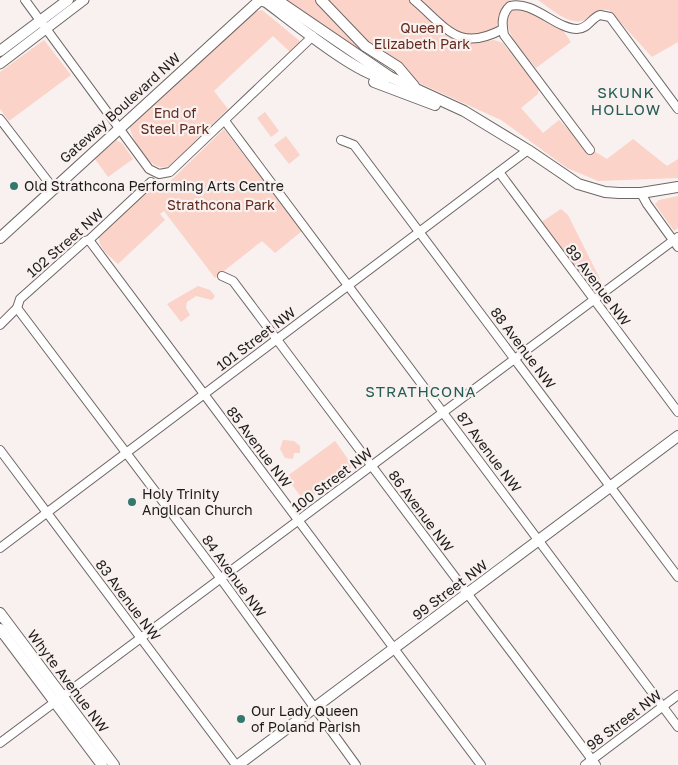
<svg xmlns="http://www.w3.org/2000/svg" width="678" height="765" font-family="'Golos Text',sans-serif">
<rect width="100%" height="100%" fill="#f8f1ef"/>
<g fill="#fbd3c9">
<path d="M286 0H315L365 53 349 45Z"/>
<path d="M326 0H511L500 12 496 29 476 37 474 43 494 40 503 43 539 89 538 94 521 108 543 133 559 120 584 145 607 159 633 139 667 166 678 159V178L598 181 567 168 501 120 417 82 370 44Z"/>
<path d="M538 0H678V42L652 57 609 10C596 8 594 15 584 20 570 27 549 7 538 0Z"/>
<path d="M521 7 560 26 571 42 536 68C525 54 487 17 521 7Z"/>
<path d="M262 10 301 42 290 52 273 36 214 91 228 109 169 166C151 175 131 139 129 124L251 13Z"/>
<path d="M44 40 71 75 9 121 0 109V72Z"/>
<path d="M265 112 279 131 271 137 257 118Z"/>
<path d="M224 129 302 231 275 253 262 241 215 278 164 211 160 214 165 220 118 264C111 257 98 249 99 236L155 182 162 189Z"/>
<path d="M286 136 300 155 289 164 274 145Z"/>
<path d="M116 140 122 143 133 159 108 177 95 159Z"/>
<path d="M678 196V228L674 231 655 204 659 200Z"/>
<path d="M561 209 568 215 602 283 591 290 540 223Z"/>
<path d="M198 286 210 290 215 296 212 300 196 296 187 302 186 308 190 315 181 322 167 304Z"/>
<path d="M283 440 294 441 300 446V453H294L293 459 285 458 280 449Z"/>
<path d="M335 441 353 466 305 502 286 477Z"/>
</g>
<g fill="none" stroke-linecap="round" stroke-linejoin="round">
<g stroke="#6d6765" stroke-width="10">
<g id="minor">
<path d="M25 0 149 169 159 174 170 172 313 36"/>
<path d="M414 0C447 28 458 53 503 29"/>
<path d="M0 119 53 188"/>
<path d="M225 121 678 727"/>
<path d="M341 140 354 145 678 577"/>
<path d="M590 150 504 35C502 25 501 14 510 6 533 0 556 29 577 29 588 29 591 18 600 15L610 17 678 109"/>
<path d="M499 172 678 412"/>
<path d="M641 193 647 204 678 247"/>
<path d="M89 240 481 765"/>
<path d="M222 276 233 281 596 765"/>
<path d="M17 308 216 572 356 765"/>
<path d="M0 325 17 308 20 299 85 241 89 240 151 182"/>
<path d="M0 450 236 765"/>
<path d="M0 548 528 150"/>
<path d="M0 743 678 237"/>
<path d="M585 765 678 695"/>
</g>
</g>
<g stroke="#6d6765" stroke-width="11">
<path id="tertiary" d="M0 64 84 0"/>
</g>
<g stroke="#6d6765" stroke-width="12">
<g id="secondary">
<path d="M258 0 266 2C286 16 371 87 390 77"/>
<path d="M277 0 390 77 464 111 528 150 578 184 605 192 619 193H641L678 187"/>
<path d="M321 0 365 46 398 67 414 86"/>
<path d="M0 51 68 0"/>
<path d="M374 82 435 105"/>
<path d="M0 238 259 1"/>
<path d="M0 613 114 765"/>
<path d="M0 629 102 765"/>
<path d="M238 765 678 436"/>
</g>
</g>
<use href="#minor" stroke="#fff" stroke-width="8"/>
<use href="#tertiary" stroke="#fff" stroke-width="9"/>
<use href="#secondary" stroke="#fff" stroke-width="10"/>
</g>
<g fill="#32786f" stroke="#f8f1ef" stroke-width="2">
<circle cx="14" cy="186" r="5"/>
<circle cx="132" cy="502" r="5"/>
<circle cx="241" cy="719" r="5"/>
</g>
<g text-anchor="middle" stroke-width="4.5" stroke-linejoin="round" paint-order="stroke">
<g font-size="14" fill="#632a1d" stroke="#f8f1ef">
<text x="422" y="33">Queen<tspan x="422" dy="16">Elizabeth Park</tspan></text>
<text x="175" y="118">End of<tspan x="175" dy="16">Steel Park</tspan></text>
<text x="221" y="210">Strathcona Park</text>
</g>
<g font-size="14" fill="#1e1c1b" stroke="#f8f1ef">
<text transform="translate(120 108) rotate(-42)" y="5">Gateway Boulevard NW</text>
<text transform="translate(65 243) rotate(-41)" y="5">102 Street NW</text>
<text transform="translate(598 285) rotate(53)" y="5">89 Avenue NW</text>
<text transform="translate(256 339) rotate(-37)" y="5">101 Street NW</text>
<text transform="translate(523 348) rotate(53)" y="5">88 Avenue NW</text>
<text transform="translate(259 447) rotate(53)" y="5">85 Avenue NW</text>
<text transform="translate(489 452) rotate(53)" y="5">87 Avenue NW</text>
<text transform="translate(332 480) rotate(-37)" y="5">100 Street NW</text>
<text transform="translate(421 511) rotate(53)" y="5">86 Avenue NW</text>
<text transform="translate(234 576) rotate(54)" y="5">84 Avenue NW</text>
<text transform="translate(450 590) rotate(-37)" y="5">99 Street NW</text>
<text transform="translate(128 600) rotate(53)" y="5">83 Avenue NW</text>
<text transform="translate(68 681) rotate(53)" y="5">Whyte Avenue NW</text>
<text transform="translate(624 720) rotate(-37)" y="5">98 Street NW</text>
</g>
<g font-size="14" fill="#1e1c1b" stroke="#f8f1ef" text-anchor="start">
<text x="24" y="191">Old Strathcona Performing Arts Centre</text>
<text x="142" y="499">Holy Trinity<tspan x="142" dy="16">Anglican Church</tspan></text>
<text x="251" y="716">Our Lady Queen<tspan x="251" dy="16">of Poland Parish</tspan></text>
</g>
<g font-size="15" letter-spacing="1" fill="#255d56" stroke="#f8f1ef">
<text x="626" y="98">SKUNK<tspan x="626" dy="17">HOLLOW</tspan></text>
<text x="421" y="397">STRATHCONA</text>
</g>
</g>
</svg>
